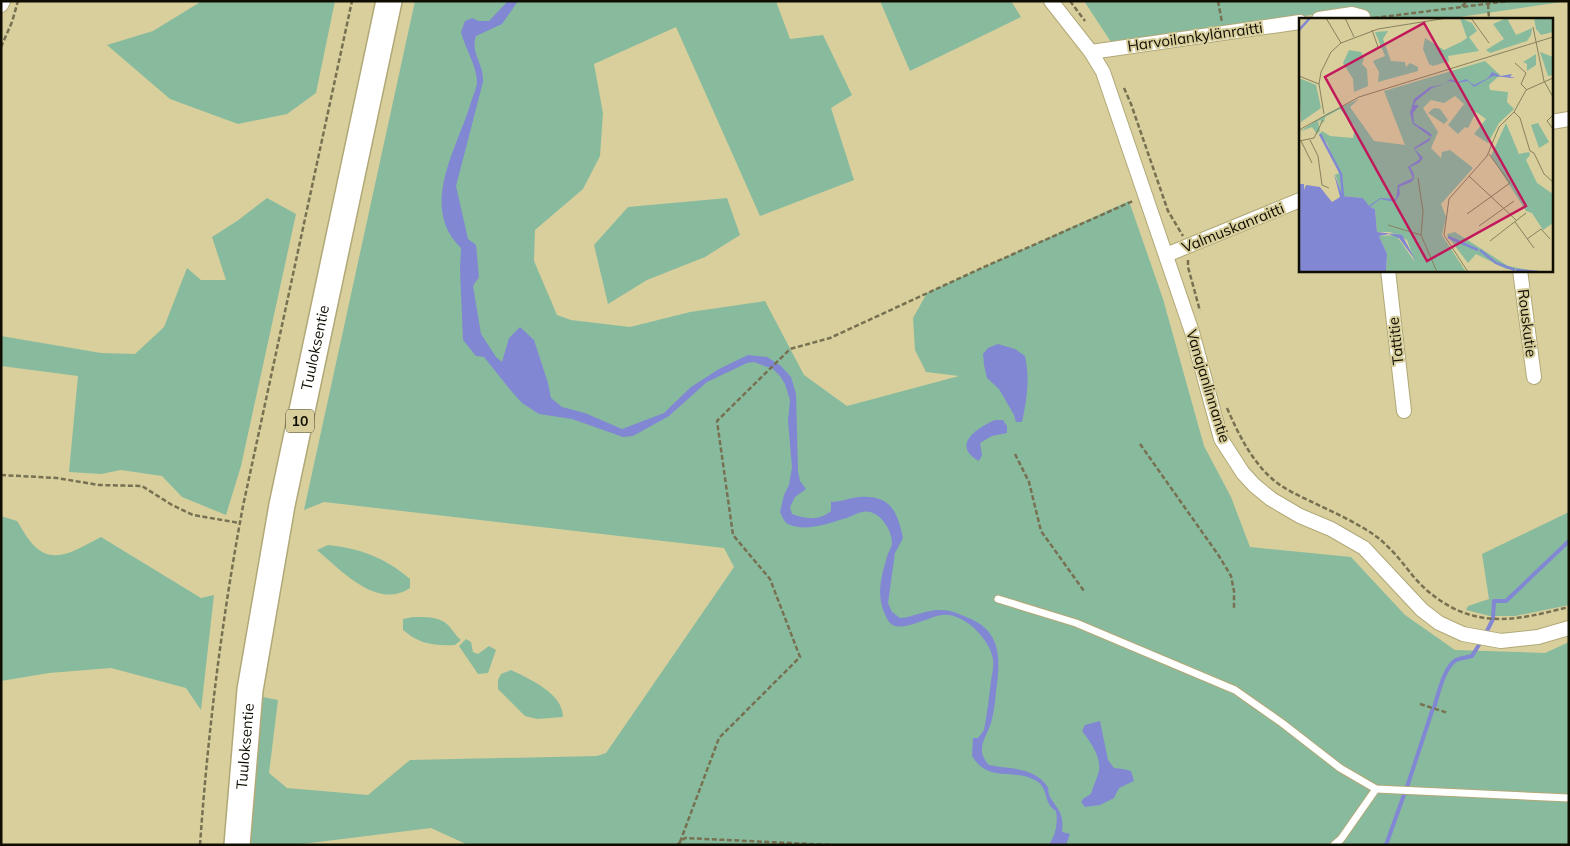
<svg xmlns="http://www.w3.org/2000/svg" width="1570" height="846" font-family="Mulish,sans-serif">
<rect width="100%" height="100%" fill="#d8cf9d"/>
<g fill="#88bb9e">
<path d="M202 1H335L316 93 287 114 238 124 170 99 107 45 153 31Z"/>
<path d="M415 1H776L790 39 823 35 852 95 831 108 854 180 760 216 676 27 594 64 603 113 600 156 583 189 535 230 534 261 557 315 571 320 630 327 690 312 765 301 804 375 847 406 959 376 926 372 915 350 913 318 927 293 1129 201 1163 299 1204 446 1231 497 1250 547 1351 557 1405 615 1455 650 1545 653 1569 642V845H468L431 828 294 845H248L261 700 263 697 278 700 269 773 287 788 368 795 410 760 597 756 606 753 734 567 724 548 324 502 304 510Z"/>
<path d="M880 1H1011L1021 17 910 71Z"/>
<path d="M1084 1H1568L1446 19H1366L1350 9 1113 45Z"/>
<path d="M267 198 296 214 241 466 226 515 182 497 162 476 121 470 101 474 69 472 78 376 1 366V336L101 353 135 354 164 327 187 268 201 280H226L212 237 237 221Z"/>
<path d="M727 198 740 235 705 257 647 280 608 304 594 245 628 207Z"/>
<path d="M1569 512V605L1515 616H1490L1466 610 1468 606 1489 599 1482 554Z"/>
<path d="M1 516 17 521C21 527 25 535 30 541 51 569 77 549 101 537L201 598 214 595 201 710 186 688 111 668 49 673 1 681Z"/>
<path d="M328 545C359 548 386 558 410 579V588C377 610 342 571 317 550Z"/>
<path d="M413 617C424 617 439 616 448 625 453 630 455 635 461 640L455 645C434 646 419 644 403 630V619Z"/>
<path d="M466 639 471 642 473 652 478 654 489 646 496 650 488 673 478 674 459 646Z"/>
<path d="M511 670C529 679 563 693 563 717L537 719 525 716 498 689V680L501 674Z"/>
</g>
<g fill="#8187d2">
<path d="M508 1H518L502 24 476 36C470 54 484 63 483 82L456 186 468 239 476 245 479 277 473 286 481 334 496 357 502 362 509 338 520 327 534 340 548 383 551 398 562 407 585 413 622 429 664 413 691 387 719 369 748 355 767 357 781 366 791 377 796 394 798 471 800 481 806 489 795 497 790 507 792 514C806 519 819 521 831 511V502C841 502 849 498 859 497 890 495 897 510 903 538L895 553 888 603 892 612 900 618C914 617 927 609 941 610 952 610 961 615 971 619 1003 633 1000 663 996 692 995 702 994 713 991 723 989 730 982 741 982 748 981 754 985 761 989 765 1009 769 1034 767 1047 786 1049 789 1048 794 1050 797 1059 811 1064 814 1062 832L1070 834 1066 845H1049C1056 834 1058 823 1056 811 1043 803 1049 790 1038 782 1015 766 990 785 972 756L973 738H978L984 730C987 714 989 698 991 681 992 674 994 667 993 659 990 639 963 612 942 615 930 616 898 635 889 622 875 600 880 580 887 557 888 552 892 547 892 543 892 532 884 519 875 514 863 507 855 516 843 519 828 524 803 532 788 524 784 522 782 516 780 512L784 495 789 485 792 467 788 421 790 400 785 384 780 376 773 369 754 362 747 363 707 382 669 416 633 436 623 437 572 419 539 414 522 403 512 392 484 357 476 356 463 340 460 270 461 248C418 207 458 147 471 102 473 96 476 89 477 83 477 65 465 49 461 32L465 21 472 18 479 21H489Z"/>
<path d="M998 344 1015 349 1025 356C1030 379 1027 399 1022 422H1016L1014 415 999 389 987 378 984 365 983 354 988 348Z"/>
<path d="M995 420H1003L1007 426V433L992 436 980 443 982 455 979 461C951 445 977 428 995 420Z"/>
<path d="M1100 721 1108 760 1114 768 1123 769 1131 771 1134 781 1119 788 1114 798 1100 805 1085 807 1081 802 1084 798 1091 794C1093 786 1097 779 1099 771 1101 756 1091 743 1082 731L1085 725Z"/>
</g>
<g fill="none" stroke-linecap="round" stroke-linejoin="round">
<g stroke="#8187d2" stroke-width="4">
<path d="M1493 618 1494 601H1506L1569 541"/>
<path d="M1485 635 1493 619"/>
<path d="M1434 708C1438 695 1444 667 1456 660 1461 658 1467 657 1472 656L1482 640"/>
<path d="M1406 790 1432 711"/>
<path d="M1386 845 1405 792"/>
</g>
<g stroke="#b1a877" stroke-width="9">
<g id="lane">
<path d="M998 599 1076 623 1235 690 1282 723 1340 768 1376 789 1569 798"/>
<path d="M1334 845 1341 839 1376 789"/>
</g>
</g>
<g stroke="#b1a877" stroke-width="16">
<g id="street">
<path d="M1051 1 1091 52 1103 72 1192 332 1221 439 1243 473 1254 485 1271 499 1300 516 1331 529 1364 548 1422 610 1439 623 1463 634 1501 641 1538 637 1569 628"/>
<path d="M1 5 3 1"/>
<path d="M1319 19 1352 14 1363 17 1362 19"/>
<path d="M1091 52 1300 22"/>
<path d="M1551 122 1569 119"/>
<path d="M1166 255 1300 200"/>
<path d="M1388 270 1404 411"/>
<path d="M1520 270 1534 377"/>
</g>
</g>
<g stroke="#b1a877" stroke-width="28">
<g id="highway">
<path id="s1" d="M237 845 250 690 282 505 389 1"/>
</g>
</g>
<g stroke="#777151" stroke-width="2.5" stroke-dasharray="5 2.5" stroke-linecap="butt">
<path d="M1070 1 1085 21"/>
<path d="M1218 1 1222 22"/>
<path d="M1488 4 1489 19"/>
<path d="M1462 6 1468 1"/>
<path d="M1374 18 1509 1"/>
<path d="M1 47 12 22 18 1"/>
<path d="M1124 88 1131 104 1168 211 1183 236"/>
<path d="M1188 260V267L1200 311"/>
<path d="M1227 408C1238 433 1249 456 1268 475 1280 487 1295 494 1310 501 1331 511 1358 523 1377 537 1391 548 1402 562 1413 576 1430 596 1453 612 1479 617 1509 623 1540 614 1569 607"/>
<path d="M1140 444 1219 556 1231 576 1234 591V608"/>
<path d="M1015 454 1029 482 1041 531 1084 591"/>
<path d="M1 475 57 478 99 485 142 486 172 505 193 515 240 523"/>
<path d="M1420 704 1448 713"/>
<path d="M680 842 719 738 800 657 770 579 733 535 717 421 790 349 830 338 984 267 1133 201"/>
<path d="M200 845C208 731 222 618 243 506L352 1"/>
<path d="M677 845 685 838 832 845"/>
</g>
<use href="#lane" stroke="#fff" stroke-width="7"/>
<use href="#street" stroke="#fff" stroke-width="14"/>
<use href="#highway" stroke="#fff" stroke-width="25"/>
</g>
<g text-anchor="middle" stroke-width="4" stroke-linejoin="round" paint-order="stroke">
<rect fill="#d8cf9d" stroke="#4b462f" stroke-width="1" x="286" y="409.5" width="28" height="23" rx="4"/>
<g font-size="14" font-weight="bold" fill="#0f0c00">
<text x="300" y="426">10</text>
</g>
<g font-size="15" fill="#0f0c00" stroke="#d8cf9d">
<text transform="translate(1195 37) rotate(-8)" y="5">Harvoilankylänraitti</text>
<text transform="translate(1233 228) rotate(-22)" y="5">Valmuskanraitti</text>
<text transform="translate(1527 323) rotate(83)" y="5">Rouskutie</text>
<text transform="translate(1396 341) rotate(-96)" y="5">Tattitie</text>
<text dy="5" stroke="none"><textPath href="#s1" startOffset="504">Tuuloksentie</textPath></text>
<text transform="translate(1208 386) rotate(73)" y="5">Vanajanlinnantie</text>
<text dy="5" stroke="none"><textPath href="#s1" startOffset="99">Tuuloksentie</textPath></text>
</g>
</g>
<g transform="translate(1299 18)">
<rect width="254" height="254" fill="#d8cf9d"/>
<path d="M161 0 173 5 178 13 170 19 180 33 149 38 150 43 134 48 130 46 124 31 126 20 145 32 162 24 168 20ZM208 0 217 17 233 10 232 17 228 23 191 35 187 32 205 21 194 6ZM235 0 254 1V14L242 17 237 11ZM89 13 84 21 92 43 106 44 107 49 111 45 119 49V53L79 64 80 54 74 43 86 38 76 14ZM50 32 62 34 65 40 63 46 68 51 69 68 55 74 54 61 44 45ZM241 34 254 39V57L249 58ZM237 36V47L228 53V46L224 44ZM186 43 201 57 190 67 191 72 209 74 208 84 215 91 200 105 189 125 175 116 187 101 177 94 169 110 166 109 159 116 149 107 165 86 156 78 145 85 132 82 124 90 139 114 132 130 142 140 143 134 151 132 174 150 142 186 147 199 143 217 167 254H87L88 236 80 218 97 217 116 244 108 222 91 214H78L76 191 70 189 64 180 44 178 36 157 40 155 28 125 20 117 23 113 31 118 54 120 56 109 41 91 26 99 25 105 24 102 21 107 22 102 19 103 21 113 18 116 13 109 0 114 29 95 60 81 51 89 75 123 106 127 85 73ZM0 60 17 67 22 90 2 104ZM135 90 141 91 149 102 145 106 129 95ZM207 105 220 136 230 134 231 137 227 142 238 165 254 176V205L244 212 233 195 227 193 192 138ZM239 105 250 124 240 130 232 107ZM156 214 209 248 241 254 207 251 177 236 169 245 149 219 148 216Z" fill="#88bb9e"/>
<path d="M193 54 202 58 213 56 211 59H216L213 60 194 58 175 69 169 63 159 65 150 63 146 66 133 70 117 83 115 87H120L114 95 115 105 128 113 133 117 130 123 116 131 124 140 120 145 111 149 115 156V161L112 164 100 169 101 176 96 184 81 181 71 189 76 191 78 214 103 217 117 243 100 220 90 216 80 218 88 236 87 254H0V166H5V172L7 167 21 169 33 184 41 179 35 156 44 178 64 180 70 188 81 180 97 181 99 167 114 160 109 149 121 141 115 130 132 119 114 106 111 95 115 81 131 69 146 66 151 61 159 64 167 61 175 67 189 60Z" fill="#8187d2"/>
<path fill="none" stroke="#8187d2" stroke-width="2.5" d="M0 12 11 0M21 116 42 156 44 178M149 219 179 232M181 232 197 245 216 252M217 252 239 254"/>
<path fill="none" stroke="#88815e" stroke-width="1" d="M27 0 42 25M46 0 55 19M172 0 190 25M234 9 245 63 254 79M73 12 79 29M216 45 227 55 222 66 228 72M0 58 20 66M215 94 221 100 231 133 235 135 245 156 254 164M25 96 20 66 22 54 32 34 42 25 79 11 148 0M254 97 248 103 254 111M0 112 60 79 254 19M11 122 19 138 23 167 30 170M0 123 15 120 24 102M2 123 13 145M170 158 217 202M119 160 124 194 122 217 138 254M168 196 211 165 190 136M216 204 235 230M89 207 122 217M180 208 215 183M228 221 242 211 251 221M191 223 227 195M169 254 145 217 150 181 188 138 200 109 215 94 227 72 254 60"/>
<path fill="#c2185b" fill-opacity="0.15" stroke="#c2185b" stroke-width="2.5" d="M125 5 227 188 128 243 26 59Z"/>
<rect width="254" height="254" fill="none" stroke="#0f0c00" stroke-width="2.5"/>
</g>
<rect width="1570" height="846" fill="none" stroke="#0f0c00" stroke-width="5"/>
</svg>
